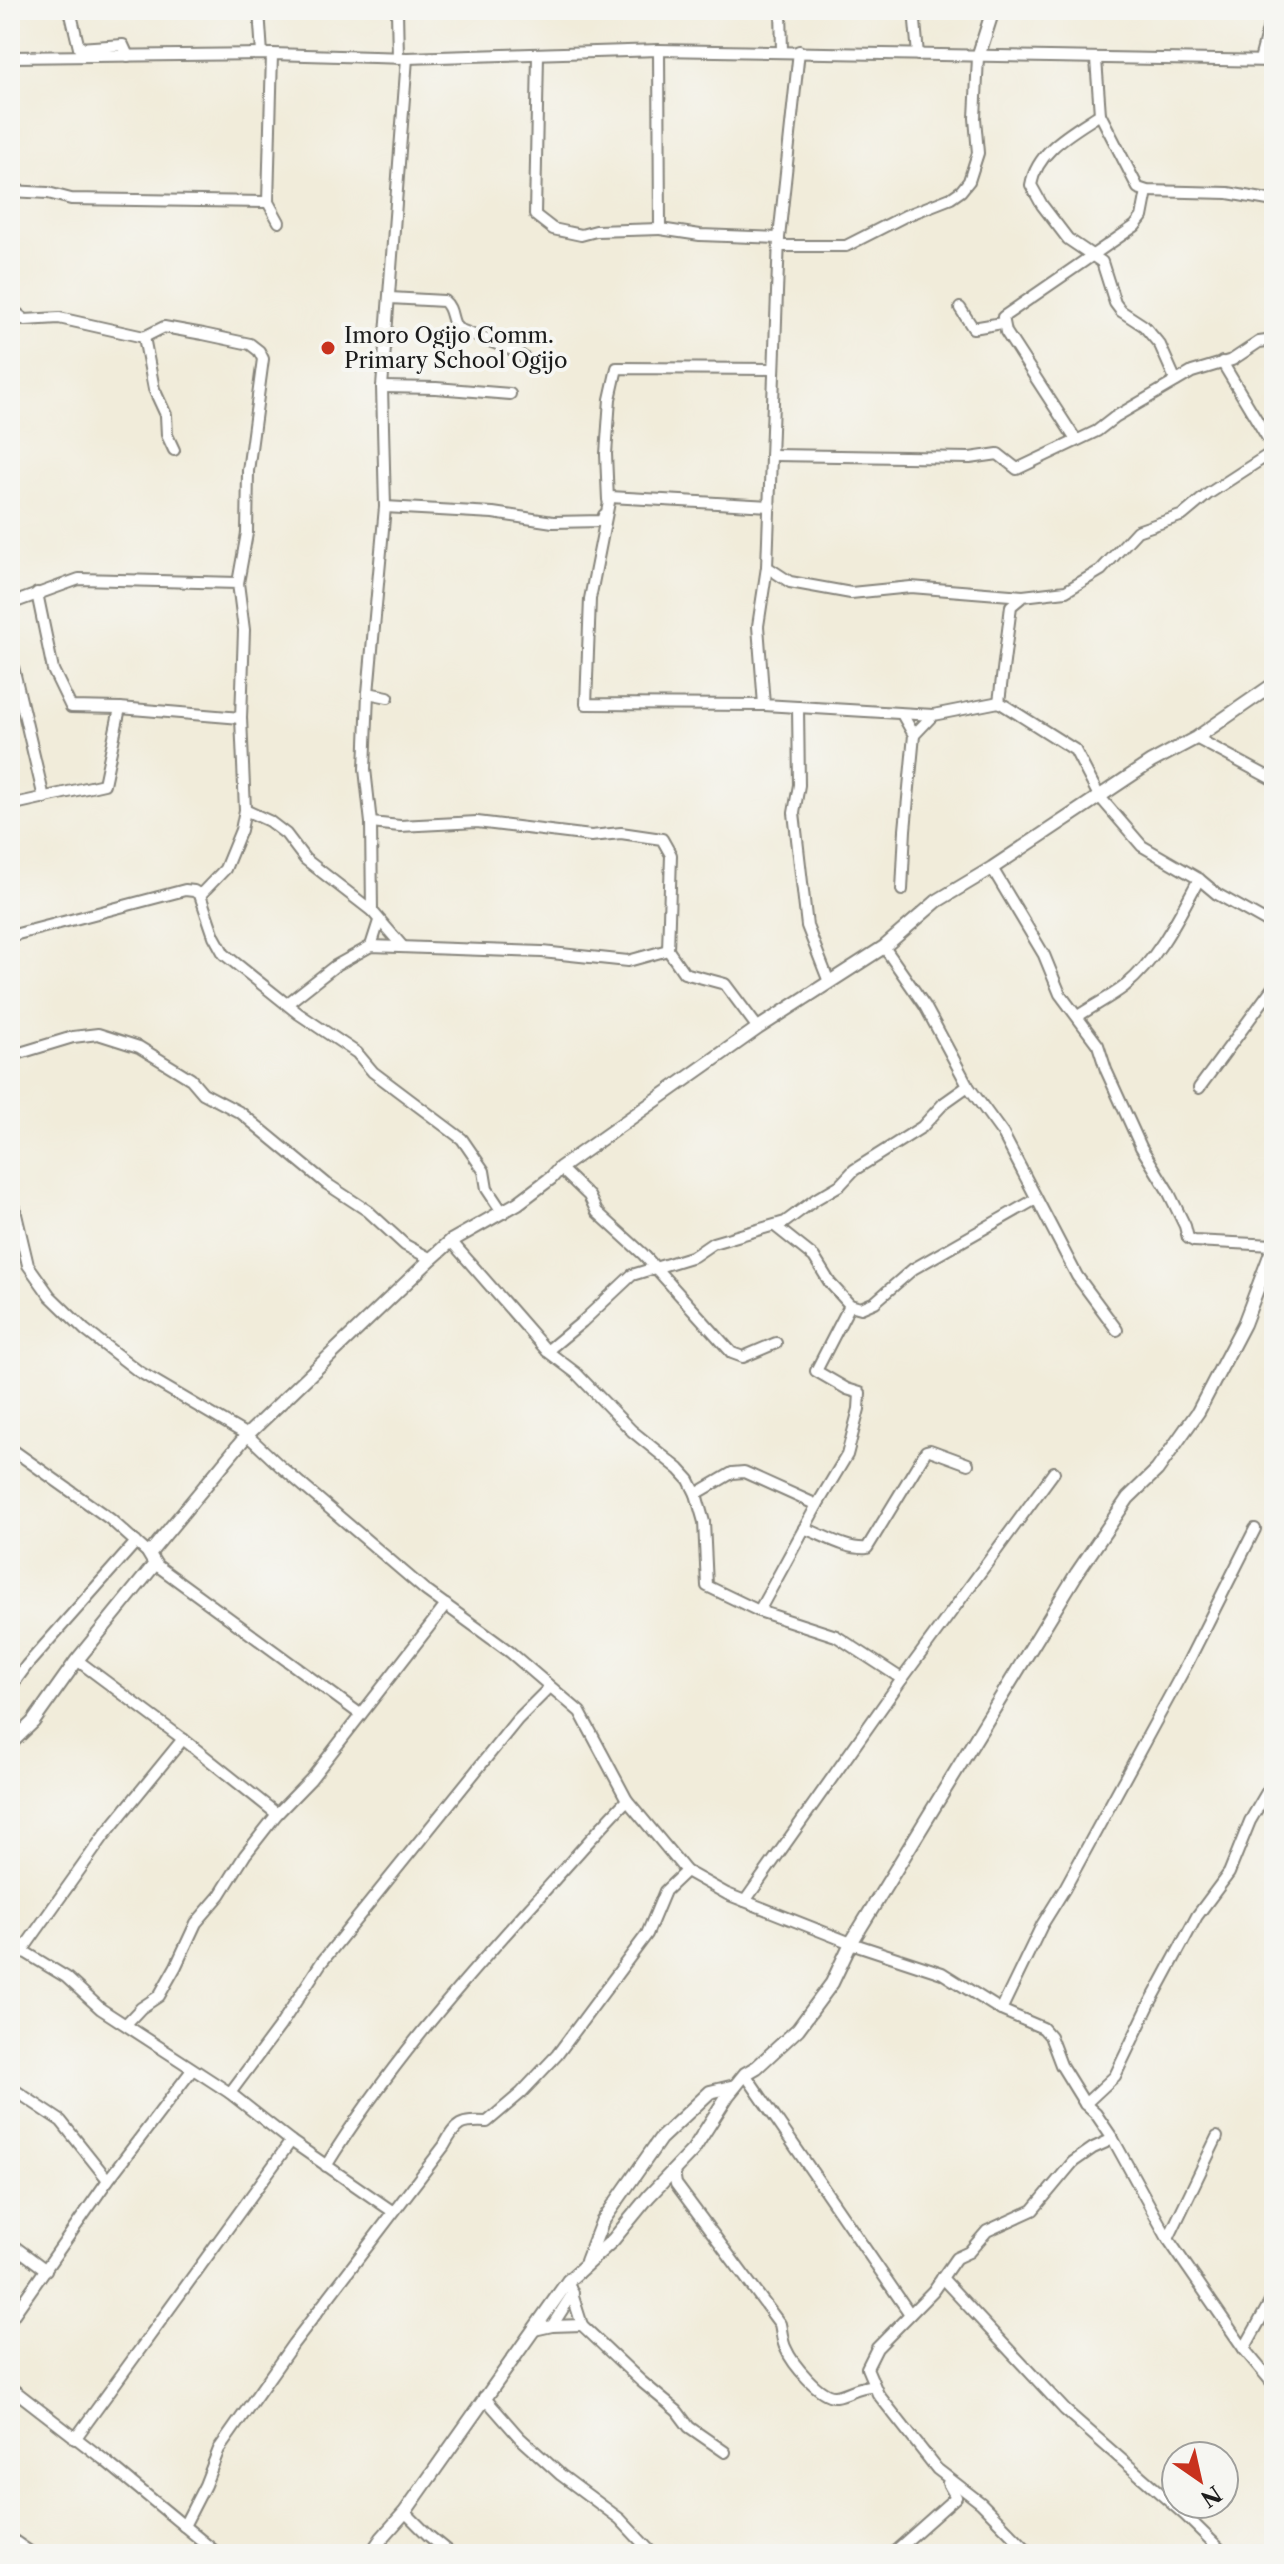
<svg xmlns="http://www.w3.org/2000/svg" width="1284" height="2564" font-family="'Libre Caslon Text',serif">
<rect width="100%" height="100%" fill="#f6f6f2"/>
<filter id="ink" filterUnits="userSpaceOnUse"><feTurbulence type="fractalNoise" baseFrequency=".0125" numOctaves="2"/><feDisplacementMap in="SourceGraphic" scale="16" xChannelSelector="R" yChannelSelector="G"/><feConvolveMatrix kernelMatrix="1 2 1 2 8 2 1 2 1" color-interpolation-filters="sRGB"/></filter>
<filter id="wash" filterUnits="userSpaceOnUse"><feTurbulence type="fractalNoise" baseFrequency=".006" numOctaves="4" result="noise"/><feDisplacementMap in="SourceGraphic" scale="32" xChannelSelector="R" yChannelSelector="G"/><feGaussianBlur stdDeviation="1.8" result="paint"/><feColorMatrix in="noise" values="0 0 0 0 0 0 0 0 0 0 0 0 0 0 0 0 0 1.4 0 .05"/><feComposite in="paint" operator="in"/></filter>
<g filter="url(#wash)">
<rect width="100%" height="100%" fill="#f1ecda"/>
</g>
<g filter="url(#ink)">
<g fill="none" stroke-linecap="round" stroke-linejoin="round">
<g stroke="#86847b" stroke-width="14">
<g id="minor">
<path d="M70 10 79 48 123 45 128 56"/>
<path d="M259 10 262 54"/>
<path d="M397 10 398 58"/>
<path d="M781 10 782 51"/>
<path d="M914 10 918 55"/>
<path d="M659 50 660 229 700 235 779 238"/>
<path d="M799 51 779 238 767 567 790 582 851 593 911 587 1023 596"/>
<path d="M272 54 268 202 279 222"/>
<path d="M538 54 535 215 553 229 581 235 596 231 660 229"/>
<path d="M10 57 272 54 407 58 659 50 1274 61"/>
<path d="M1096 59 1100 114 1138 188 1147 191 1228 193 1274 201"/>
<path d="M1260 60 1273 10"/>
<path d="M1100 114C1073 132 1037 150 1031 185L1042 205 1068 239 1102 262 1115 303 1121 311 1144 326 1160 345 1176 381"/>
<path d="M10 191 48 193 71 199 268 202"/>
<path d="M10 227 14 311 25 320 59 318 144 337 154 389 166 415 167 435 174 450"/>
<path d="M779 246H846L905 216 951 198 961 191 969 181 978 153 975 118 978 57"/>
<path d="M390 298 444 301C454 309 450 321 458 329L513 350 537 367"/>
<path d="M960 308 973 328 1002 323"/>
<path d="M144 337 164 327 203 334 250 344 259 351 263 359 248 471 247 533 238 583"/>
<path d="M382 387 436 388 510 394"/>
<path d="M1076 440 1006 332 1003 317 1135 226 1142 217 1147 191"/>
<path d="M773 455 970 458 998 454 1017 469 1097 431 1115 417 1192 372 1232 360 1259 342 1274 340"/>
<path d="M608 500 606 454 610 399 617 368 773 369"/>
<path d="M385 507 493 513 553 522 602 521 604 515"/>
<path d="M767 567 758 626 764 705 933 715 999 702 1075 750 1099 796 1142 846 1199 879 1217 894 1274 926"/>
<path d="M37 593 53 670 71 707 120 708 241 718"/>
<path d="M10 604 79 579 238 583 244 630 241 718 245 810 241 830 225 869 200 895"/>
<path d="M10 654 44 798"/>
<path d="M368 693 388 697"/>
<path d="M999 702 1011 606 1023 596 1066 591 1101 570 1137 531 1183 515 1208 494 1271 453 1272 446 1267 437 1222 362"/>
<path d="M764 705 586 704 590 599 610 497 770 506"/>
<path d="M798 707 799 785 794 813 807 926 829 982"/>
<path d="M902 714 914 735 905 830 902 890"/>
<path d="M914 735 933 715"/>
<path d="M1196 738 1274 780"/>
<path d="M10 805 104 784 120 708"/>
<path d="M245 810 269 821 286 834 305 859 372 911"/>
<path d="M371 823 400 826 477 822 591 836 621 833 662 839 671 855 668 950"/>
<path d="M992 868 1044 955 1060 994 1098 1045 1106 1070 1141 1147 1168 1191 1185 1226 1188 1238 1194 1241 1274 1245"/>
<path d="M10 936 185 890 194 891 200 895 214 936 224 954 299 1014 357 1053 373 1072 462 1139 484 1171 487 1189 503 1213"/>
<path d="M371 946 379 921"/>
<path d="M403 947 372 911 371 823 365 769 368 693 385 507 382 387 407 58"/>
<path d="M884 947 925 1006 968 1086 1003 1134 1077 1276 1117 1330"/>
<path d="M288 1003 335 966 371 946 542 952 628 961 668 950 684 973 725 984 758 1028"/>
<path d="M1078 1016C1093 1006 1111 997 1125 986 1159 958 1179 916 1199 879"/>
<path d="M10 1056 73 1037 98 1034 139 1047 191 1079 203 1093 241 1113 327 1184 368 1211 405 1245 431 1259"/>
<path d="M1199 1088 1274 986"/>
<path d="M560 1168 589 1196 597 1212 643 1254 732 1353 743 1357 776 1343"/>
<path d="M10 1189 28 1265 50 1296 85 1330 138 1371 247 1435 280 1466 425 1590 510 1652 580 1712 627 1800 686 1871 727 1894 851 1943 942 1973 1001 2010 1043 2028 1050 2036 1061 2065 1085 2104 1096 2114 1113 2139 1168 2239 1244 2349 1274 2385"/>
<path d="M775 1226 814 1257 830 1283 850 1305 861 1308 875 1302 913 1269 1036 1199"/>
<path d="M451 1241 547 1351 576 1373 632 1431 679 1469 689 1480 696 1494 704 1522 707 1586 759 1611 836 1636 902 1679"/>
<path d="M547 1351 582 1322 632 1275 694 1256 713 1243 785 1222 816 1199 840 1185 854 1170 922 1127 944 1103 968 1086"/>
<path d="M10 1448 110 1519 149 1554"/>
<path d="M696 1494 732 1473 744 1472 817 1505"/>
<path d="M804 1528C823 1535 847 1550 867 1548L926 1451 930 1450 968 1464"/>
<path d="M155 1564 360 1714"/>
<path d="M759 1611 817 1505 847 1455 859 1409 860 1393 847 1389 816 1371 850 1305"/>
<path d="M77 1660 183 1739 277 1814"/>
<path d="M10 1688 27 1665 136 1542"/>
<path d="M745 1901 902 1679 1054 1472"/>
<path d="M10 1943 66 1977 101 2009 230 2093 291 2141 392 2211"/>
<path d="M22 1951 103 1837 183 1739"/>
<path d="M1001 2010 1042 1925 1065 1888 1187 1664 1255 1529"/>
<path d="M126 2024 141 2008 159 1996 176 1966 196 1923 220 1895 245 1855 277 1814 311 1779 446 1605"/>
<path d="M745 2074 910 2314"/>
<path d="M10 2087 61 2121 108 2180"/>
<path d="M230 2093 280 2026 321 1963 517 1720 549 1688"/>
<path d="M1085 2104 1115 2076 1149 2005 1197 1916 1229 1873 1250 1821 1274 1780"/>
<path d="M326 2166C384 2072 455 1990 529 1908 562 1872 593 1835 627 1800"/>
<path d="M674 2171 676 2184 780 2324C782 2332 782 2342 786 2349 792 2363 820 2398 836 2396 849 2394 857 2386 872 2386"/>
<path d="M1168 2239 1217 2137"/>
<path d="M10 2243 46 2270"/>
<path d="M942 2278 1065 2410 1185 2515 1225 2554"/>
<path d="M568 2281 582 2325 642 2382 677 2411 689 2427 725 2452"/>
<path d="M10 2320 108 2180 192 2070"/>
<path d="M552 2326 573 2293"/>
<path d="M534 2330 552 2326 582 2325"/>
<path d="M1244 2349 1274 2295"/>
<path d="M10 2387 103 2459 218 2554"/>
<path d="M484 2397 520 2438 561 2475 620 2519 650 2551"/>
<path d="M75 2439 291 2141"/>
<path d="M405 2512 429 2536 451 2554"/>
<path d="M184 2526 205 2485 219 2449 293 2344 444 2146C457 2122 460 2121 487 2122L521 2093 557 2055 647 1934 665 1891 686 1871"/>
<path d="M10 2538 33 2554"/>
<path d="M892 2554 956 2497 948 2483"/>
<path d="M1031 2554 981 2503 937 2469 878 2394 867 2368 877 2348 933 2291 956 2258 969 2252 987 2231 1033 2210 1073 2162 1093 2148 1113 2139"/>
</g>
</g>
<g stroke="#86847b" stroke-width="16">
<g id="tertiary">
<path d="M978 57 993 10"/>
<path d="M10 1744 33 1722 77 1660 155 1564 149 1554 247 1435 431 1259 451 1241 518 1203 551 1178 560 1168 758 1028 884 947 937 901 992 868 1151 762 1196 738 1274 684"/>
<path d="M587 2261 602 2222 660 2139 710 2092 735 2086"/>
<path d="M371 2554 382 2538 405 2512 568 2281 613 2240 649 2196 693 2150 728 2095 745 2074 757 2067 798 2029 832 1983 851 1943 1077 1573 1128 1498 1157 1470 1198 1412 1244 1324 1274 1245"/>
</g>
</g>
<use href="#minor" stroke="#fff" stroke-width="10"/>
<use href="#tertiary" stroke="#fff" stroke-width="12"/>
</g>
</g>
<circle fill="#c8321e" stroke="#f6f6f2" stroke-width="3" cx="328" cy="348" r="8"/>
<g text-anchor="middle" stroke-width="8" stroke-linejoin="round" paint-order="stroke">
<g font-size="22" fill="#1c1c1c" stroke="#f6f6f2" text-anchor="start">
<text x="344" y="343">Imoro Ogijo Comm.<tspan x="344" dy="25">Primary School Ogijo</tspan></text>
</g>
</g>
<rect width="1284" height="2564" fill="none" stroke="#f6f6f2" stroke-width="40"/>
<g transform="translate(1200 2480) rotate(146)"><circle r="38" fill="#f6f6f2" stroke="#9f9f9c" stroke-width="2"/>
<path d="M0-6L14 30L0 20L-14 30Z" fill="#c8321e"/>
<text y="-12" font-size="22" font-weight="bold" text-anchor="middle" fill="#1c1c1c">N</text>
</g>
</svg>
